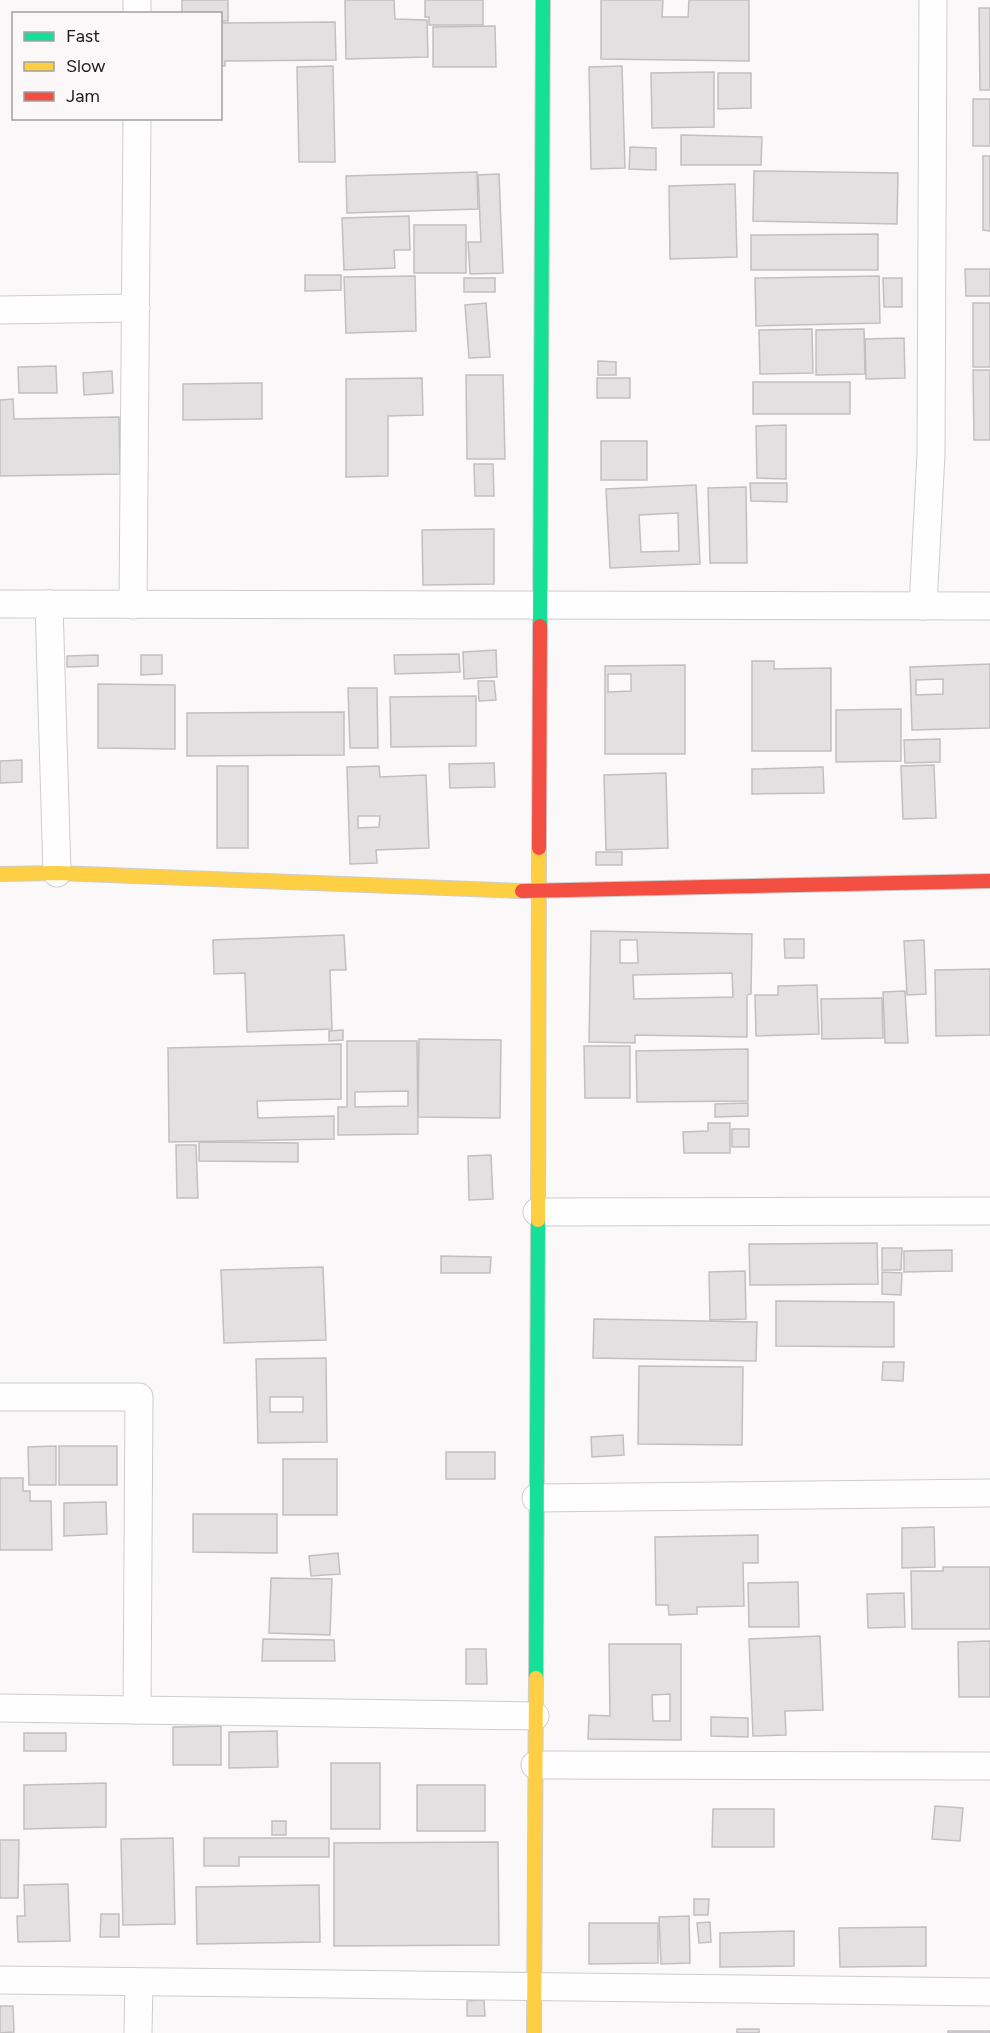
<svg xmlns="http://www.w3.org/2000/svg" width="990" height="2033" font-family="Figtree,sans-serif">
<rect width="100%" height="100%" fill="#fbf8f9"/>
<g fill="#e2e0e1" stroke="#c1bfc0" stroke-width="1.5" fill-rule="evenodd">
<path d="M182 0H228V21H220V14H182Z"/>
<path d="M345 0H394L395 19 427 20 428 57 346 59Z"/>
<path d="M425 0H483V25H429V17H425Z"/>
<path d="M601 0H663L662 17H688L689 0H749V61L601 59Z"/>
<path d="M979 8H990V90H980Z"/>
<path d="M335 22 336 60 225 61V66H220V23Z"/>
<path d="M495 26 496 67H433V27Z"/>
<path d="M333 66 335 162H299L297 67Z"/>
<path d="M622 66 625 168 591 169 589 67Z"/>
<path d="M714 72V127L652 128 651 73Z"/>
<path d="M718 73H751V108L718 109Z"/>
<rect x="973" y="99" width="17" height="47"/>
<path d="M681 135 762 137 761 165H681Z"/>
<path d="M630 147 656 148V170L629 169Z"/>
<path d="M983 156H990V231L983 230Z"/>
<path d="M754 171 898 173 897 224 753 221Z"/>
<path d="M477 172 478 209 347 213 346 176Z"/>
<path d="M499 174 503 273 470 274 468 242H481L478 175Z"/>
<path d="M735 184 737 257 670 259 669 186Z"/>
<path d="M409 216 410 250H394L395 268 344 270 342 218Z"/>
<rect x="414" y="225" width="52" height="48"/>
<path d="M878 234V270H751V235Z"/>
<path d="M965 269H990V296H966Z"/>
<path d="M305 275H341V290L305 291Z"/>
<path d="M415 276 416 331 346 333 344 277Z"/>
<path d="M879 276 880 323 756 326 755 278Z"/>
<rect x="464" y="278" width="31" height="14"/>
<path d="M883 278H902V307H884Z"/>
<path d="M486 303 490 357 469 358 465 305Z"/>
<rect x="973" y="303" width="17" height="64"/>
<path d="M812 329 813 373 760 374 759 330Z"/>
<path d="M864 329 865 374 816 375V330Z"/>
<path d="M904 338 905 378 866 379 865 339Z"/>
<path d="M598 361 616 362V375H598Z"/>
<path d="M56 366 57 393H19L18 367Z"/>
<path d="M973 370H990V440H974Z"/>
<path d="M112 371 113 393 84 395 83 373Z"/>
<path d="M466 375H503L505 459H467Z"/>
<path d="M422 378 423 415 388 416V476L346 477V379Z"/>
<rect x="597" y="378" width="33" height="20"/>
<rect x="753" y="382" width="97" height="32"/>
<path d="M262 383V419L183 420V384Z"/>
<path d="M13 399 14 419 119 417 120 474 0 476V400Z"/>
<path d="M786 425V479L757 478 756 426Z"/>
<rect x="601" y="441" width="46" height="39"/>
<path d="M474 464H493L494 496H475Z"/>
<path d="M750 483H787V502L751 501Z"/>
<path d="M696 485 700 564 610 568 606 489ZM678 513 679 551 641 552 639 515Z"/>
<path d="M746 487 747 563H710L708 488Z"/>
<path d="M494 529V584L423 585 422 530Z"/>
<path d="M496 650 497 677 464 679 463 652Z"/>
<path d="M459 654 460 672 395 674 394 655Z"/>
<path d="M98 655V666L67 667V656Z"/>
<path d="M141 655H162V674L141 675Z"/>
<path d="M752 661H774V669L831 668V751H752Z"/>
<path d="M990 664V728L912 730 910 667ZM943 679V694L916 695V680Z"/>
<path d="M685 665V754H605V666ZM608 674H631V691L608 692Z"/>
<path d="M478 681H494L496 700 479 701Z"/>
<path d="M98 684 175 685V749L98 748Z"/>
<path d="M348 688H377L378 748H350Z"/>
<path d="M476 696V746L391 747 390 697Z"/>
<path d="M901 709V761L836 762V710Z"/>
<path d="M344 712V755L187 756V713Z"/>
<path d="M940 739V762L905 763 904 740Z"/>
<path d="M22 760V782L0 783V761Z"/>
<path d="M494 763 495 787 450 788 449 764Z"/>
<path d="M934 765 936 818 903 819 901 766Z"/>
<rect x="217" y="766" width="31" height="82"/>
<path d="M379 766 380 777 426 775 429 848 376 850 377 863 350 864 347 767ZM358 816H380L379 827 358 828Z"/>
<path d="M823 767 824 793 752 794V769Z"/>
<path d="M666 773 668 848 606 850 604 775Z"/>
<rect x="596" y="852" width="26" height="13"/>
<path d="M591 931 752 934 751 994 747 995V1037L635 1035V1043L589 1042ZM620 940H637L638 963H620ZM732 973 733 997 634 999 633 975Z"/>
<path d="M344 935 346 970H330L332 1029 247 1032 245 973 214 974 213 940Z"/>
<path d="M784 939H804V958H785Z"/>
<path d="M924 940 926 994 907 995 904 941Z"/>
<path d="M990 969V1035L936 1036 935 970Z"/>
<path d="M817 985 819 1034 756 1036 755 995H778V986Z"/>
<path d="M905 991 908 1043H885L883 992Z"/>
<path d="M882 998 883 1038 822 1039 821 999Z"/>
<path d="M343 1030V1040L329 1041V1031Z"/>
<path d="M419 1039 501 1040 500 1118 418 1117Z"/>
<path d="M347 1041H417L418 1134 338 1135V1107H347ZM408 1091V1106L355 1107V1092Z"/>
<path d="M341 1044V1099L257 1101 258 1118 334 1116V1139L169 1142 168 1048Z"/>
<path d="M584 1046H630V1098H585Z"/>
<path d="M748 1049V1101L637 1102 636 1051Z"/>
<path d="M748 1103V1116L715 1117V1104Z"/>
<path d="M708 1123H730V1153H684L683 1132 708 1131Z"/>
<rect x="732" y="1129" width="17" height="18"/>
<path d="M199 1142 298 1143V1162L199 1161Z"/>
<path d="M176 1145H196L198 1198H177Z"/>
<path d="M491 1155 493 1199 469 1200 468 1156Z"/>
<path d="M877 1243 878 1284 750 1285 749 1244Z"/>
<path d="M882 1248H902L901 1270H882Z"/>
<path d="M952 1250V1271L904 1272V1251Z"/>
<path d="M441 1256 491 1257 490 1273H441Z"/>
<path d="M323 1267 326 1340 224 1343 221 1270Z"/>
<path d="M745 1271 746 1319 710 1320 709 1272Z"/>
<path d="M882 1272 902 1273 901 1295 882 1294Z"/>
<path d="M776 1301 894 1302V1347L776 1346Z"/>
<path d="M594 1319 757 1322 756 1361 593 1358Z"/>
<path d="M326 1358 327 1442 258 1443 256 1359ZM270 1397H303V1412H270Z"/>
<path d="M883 1362H904L903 1381 882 1380Z"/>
<path d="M639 1366 743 1367 742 1445 638 1444Z"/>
<path d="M623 1435 624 1455 592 1457 591 1437Z"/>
<path d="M56 1446V1485H29L28 1447Z"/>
<rect x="59" y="1446" width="58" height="39"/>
<rect x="446" y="1452" width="49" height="27"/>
<rect x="283" y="1459" width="54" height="56"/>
<path d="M0 1478H23V1491H30V1501H51L52 1550H0Z"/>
<path d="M106 1502 107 1534 64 1536V1503Z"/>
<path d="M193 1514H277V1553L193 1552Z"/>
<path d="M934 1527 935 1567 902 1568V1528Z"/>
<path d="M758 1535V1563H743L744 1606 697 1607V1614L669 1615 668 1605H656L655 1537Z"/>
<path d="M338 1553 340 1574 311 1576 309 1556Z"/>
<path d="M943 1567H990V1629H912L911 1571H943Z"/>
<path d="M271 1578 332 1579 330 1635 269 1633Z"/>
<path d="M798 1582 799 1627H749L748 1583Z"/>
<path d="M904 1593 905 1627 868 1628 867 1594Z"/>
<path d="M820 1636 823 1710 785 1711 786 1735 753 1736 749 1639Z"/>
<path d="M263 1639 334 1640 335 1661H262Z"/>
<path d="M990 1641V1697H959L958 1642Z"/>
<path d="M609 1644H681V1740L588 1739 589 1715 610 1716ZM670 1694V1721H653L652 1695Z"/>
<path d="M466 1649H486L487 1684H466Z"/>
<path d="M711 1717 748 1718V1737L711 1736Z"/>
<path d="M221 1726V1765H173V1727Z"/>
<path d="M277 1731 278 1767 229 1768V1732Z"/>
<rect x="24" y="1733" width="42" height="18"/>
<rect x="331" y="1763" width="49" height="66"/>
<path d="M106 1783V1827L24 1829V1785Z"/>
<rect x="417" y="1785" width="68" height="46"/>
<path d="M935 1806 963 1808 960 1841 932 1839Z"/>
<path d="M713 1809H774V1847H712Z"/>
<rect x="272" y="1821" width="14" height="14"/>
<path d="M173 1838 175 1924 123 1925 121 1839Z"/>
<path d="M204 1838H329V1857H239V1866H204Z"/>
<path d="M0 1840H19L18 1898H0Z"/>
<path d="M498 1842 499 1945 334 1946V1843Z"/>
<path d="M68 1884 70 1941 18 1942 17 1916H25L24 1885Z"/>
<path d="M319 1885 320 1942 197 1944 196 1887Z"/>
<path d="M694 1899H709L708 1915H694Z"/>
<path d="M101 1914H119V1937H100Z"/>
<path d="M689 1916 690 1963 661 1964 659 1917Z"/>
<path d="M710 1922 711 1942 699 1943 697 1923Z"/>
<path d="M589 1923H658V1963L589 1964Z"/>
<path d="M926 1927V1966L840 1967 839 1928Z"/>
<path d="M794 1931V1966L720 1967V1933Z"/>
<path d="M484 2000 485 2016H467V2001Z"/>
<path d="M0 2006H13L14 2032 0 2033Z"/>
<rect x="737" y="2029" width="22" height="4"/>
<rect x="948" y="2031" width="42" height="2"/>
</g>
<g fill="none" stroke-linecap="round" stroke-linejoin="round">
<g stroke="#cecdcd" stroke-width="29">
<g id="street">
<path d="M137 14V0"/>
<path d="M0 310 136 308"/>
<path d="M0 604 990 606"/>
<path d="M49 604 57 873"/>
<path d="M133 605 137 118"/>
<path d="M923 606 931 454 933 0"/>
<path d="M537 1212 990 1211"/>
<path d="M0 1397H139L137 1710"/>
<path d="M536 1498 990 1493"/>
<path d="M0 1708 535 1716"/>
<path d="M535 1765 990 1766"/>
<path d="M0 1980 990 1992"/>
<path d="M138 2033 139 1982"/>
</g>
</g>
<g stroke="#cecdcd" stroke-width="16">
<g id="fast">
<path d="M540 626 543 0"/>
<path d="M536 1678 538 1220"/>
</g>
</g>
<g stroke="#cecdcd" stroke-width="16">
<g id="slow">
<path d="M0 874 57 873 522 891"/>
<path d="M538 1220 539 848"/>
<path d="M534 2033 536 1678"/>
</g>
</g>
<g stroke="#cecdcd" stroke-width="16">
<g id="jam">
<path d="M539 848 540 626"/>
<path d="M522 891 990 881"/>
</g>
</g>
<use href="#street" stroke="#fefefe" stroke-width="27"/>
<use href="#fast" stroke="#16e098" stroke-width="14"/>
<use href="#slow" stroke="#ffcf43" stroke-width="14"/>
<use href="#jam" stroke="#f24e42" stroke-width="14"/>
</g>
<rect x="12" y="12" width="210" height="108" fill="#fcf7f8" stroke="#a29fa0" stroke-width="1.5"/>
<rect x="24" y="32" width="30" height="9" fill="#16e098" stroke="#a29fa0" stroke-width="1.5"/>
<text x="66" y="42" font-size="18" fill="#1c1b1b">Fast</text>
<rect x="24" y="62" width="30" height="9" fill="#ffcf43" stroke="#a29fa0" stroke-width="1.5"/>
<text x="66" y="72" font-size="18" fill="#1c1b1b">Slow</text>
<rect x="24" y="92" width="30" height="9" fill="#f24e42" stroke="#a29fa0" stroke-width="1.5"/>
<text x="66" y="102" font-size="18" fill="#1c1b1b">Jam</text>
</svg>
